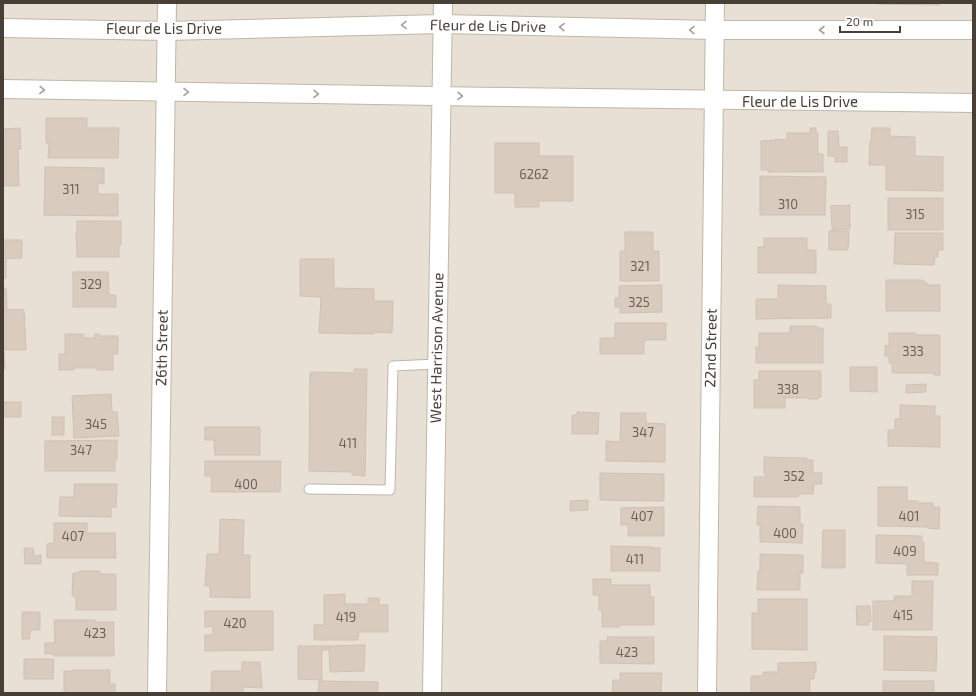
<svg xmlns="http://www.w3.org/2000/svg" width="976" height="696" font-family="'Exo 2',sans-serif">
<rect width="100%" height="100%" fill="#f4efe7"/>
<rect fill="#e8e0d5" x="3" y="3" width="970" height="690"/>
<g fill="#d9ccbf" stroke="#d1c1af">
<path d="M877 3H939V5L877 4Z"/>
<path d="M46 118H87V128H119L118 158H48L49 143H46Z"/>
<path d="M20 128 21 149H18L19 186H3V129Z"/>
<path d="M810 128H816V133H818V154H823V172H768V170H761V141L776 140 775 139 787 140V133H810Z"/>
<path d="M872 128H890V136L915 137V156L943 157V191L886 190V165H869L870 142H871Z"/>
<path d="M828 131H838L839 147H847V162H835V156H828Z"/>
<path d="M495 143H539V156H573V201H539V207H515V193H495Z"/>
<path d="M45 167 104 168V184L98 183V194H118V216L44 215Z"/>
<path d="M760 176 826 177 825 215H760Z"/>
<rect x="888" y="198" width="55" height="32"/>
<path d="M850 205V229L832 230 831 206Z"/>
<path d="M77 221H121V245H119V257H77L76 232H77Z"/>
<path d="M829 231H849L848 250H829Z"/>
<path d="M625 232H653V251H659V281H620V251H625Z"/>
<path d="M895 233H943V250H938V257L935 256 934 265 894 264Z"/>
<path d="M764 238H807V250H816V273H758V247H764Z"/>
<path d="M3 240H22V258L4 259Z"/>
<path d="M300 259H334V288L374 289V301H393L392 333 374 332V334L319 333 321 297 300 296Z"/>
<rect x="3" y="261" width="3" height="17"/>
<path d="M73 272H108L109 295H116V307H73Z"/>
<path d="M886 280H922L927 283V285H940V311H886Z"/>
<path d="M662 285V312L620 313V307H615V298H619V286Z"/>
<path d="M778 285 826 286V304H831V318L756 319V299H778Z"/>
<path d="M3 288H6L7 308H3Z"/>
<path d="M3 309 24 310 26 350H3Z"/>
<path d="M615 323H666V340H644V354H600V338H615Z"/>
<path d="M790 326H817V328H823V363H756V347H759V333H790Z"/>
<path d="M889 333H916V335H940V375H934L935 373H892V363H889V356H885V346L889 345Z"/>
<path d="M65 334H84V338H95V334H99V336H118V354H113V370H97V368H74V370H59V354H65Z"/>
<path d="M3 351H4L5 369H3Z"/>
<path d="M850 367H877V392L850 391Z"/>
<path d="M354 369H367L365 476 352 475V472L309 471 310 372 354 373Z"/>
<path d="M759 371H821V397H818V399H808V398H785V408H754V380H759Z"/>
<path d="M926 384V392L906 393V385Z"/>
<path d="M111 394 112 412H117L119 436 74 438 72 396Z"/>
<rect x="3" y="402" width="18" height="15"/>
<path d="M900 405 935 406V416H940V447L888 446V430H895V419H900Z"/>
<path d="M577 412 599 413 598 434H572V415H577Z"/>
<path d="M621 413H646V423L665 424V462L606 461V441L620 442Z"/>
<rect x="52" y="417" width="12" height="18"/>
<path d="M205 427H260V455H215L214 440H205Z"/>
<path d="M117 440V460H115V471H45V441Z"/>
<path d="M764 457 807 458 806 460H813V473H822V484H814L813 494H798V497H754V477H766L765 474H764Z"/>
<path d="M205 461H281L280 492H211L212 476H205Z"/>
<path d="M600 473 664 474V501L600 500Z"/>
<path d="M74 484H117L116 507H111V517L59 516 60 497H74Z"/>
<path d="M878 487H907V501H918V503H933V507H940L939 529 928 528V527L878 526Z"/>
<path d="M588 500V510L570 511V501Z"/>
<path d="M758 506 800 507V524H803L802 543 760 542V525H757Z"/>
<path d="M664 507V536H628V525H621V508Z"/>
<path d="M220 519 244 520 243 555H250V598L210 597V586H205L207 554H219Z"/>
<path d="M54 523H87V533H115L116 558H47V544L54 543Z"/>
<path d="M823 530H845V568H822Z"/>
<path d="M876 535 922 536V543L924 542V562L938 563V575H907V564L876 563Z"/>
<path d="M611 546 653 547V548H660V571H611Z"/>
<path d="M24 548H33L34 556 41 555V564H25Z"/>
<path d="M760 554 803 555V573H800V590H757L758 571H760Z"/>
<path d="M79 571H100V574H116V610H76V596H72L73 573H79Z"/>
<path d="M593 579H611V585H650V597H654V625H619V627H602V610H599V596L593 595Z"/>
<path d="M912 581H933L932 630H873V601H894V596H912Z"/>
<path d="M345 594V604H368V598H379V605H388V632H359L358 640H314V625H324V595Z"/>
<path d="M758 599H807V650L752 649V613H758Z"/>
<path d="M856 606H870L871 622H868L869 625H857Z"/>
<path d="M205 611H273V650L205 651V635H213V626L205 627Z"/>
<path d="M22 612H40V630H30V639H22Z"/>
<path d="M54 620H95V622H114V656H54V654H45V643H55Z"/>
<path d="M884 636 937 637 936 671 884 670Z"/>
<path d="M607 637H654V664L600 663V641H608Z"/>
<path d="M365 645 364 671 330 672 329 646Z"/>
<path d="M298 646H329V650H322V680L298 679Z"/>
<path d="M24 659H54L53 679H24Z"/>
<path d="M242 662H260L262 688 243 687V693H203L211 692 212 671H242Z"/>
<path d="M816 662V672L814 673V679H810V693H751V676H763V672H778V663Z"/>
<path d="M72 670H110V684H115V693H64V671H72Z"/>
<path d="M620 673H662L661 693H612L613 680H620Z"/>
<path d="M319 681 378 682V693H318Z"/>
<rect x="883" y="681" width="51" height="12"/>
</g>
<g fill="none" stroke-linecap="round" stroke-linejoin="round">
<g stroke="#c0b6a9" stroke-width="11">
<path id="lane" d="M309 489 390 490 393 366 437 364"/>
</g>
<g stroke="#c0b6a9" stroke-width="20">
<g id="street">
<path d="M3 28 167 31 442 24 715 30H973"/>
<path d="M3 89C326 94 650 100 973 103"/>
<path d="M157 693 167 3"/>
<path d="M432 693 443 3"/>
<path d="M707 693 715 3"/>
</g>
</g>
<use href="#lane" stroke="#fff" stroke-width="9"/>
<use href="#street" stroke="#fff" stroke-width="18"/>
</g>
<defs><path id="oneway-chevron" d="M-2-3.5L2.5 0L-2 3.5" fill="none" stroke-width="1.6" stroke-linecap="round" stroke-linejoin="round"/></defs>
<g stroke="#a49f9a">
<use href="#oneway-chevron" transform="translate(404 25) rotate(179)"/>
<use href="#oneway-chevron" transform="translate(562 27) rotate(-179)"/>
<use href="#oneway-chevron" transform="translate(692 30) rotate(-179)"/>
<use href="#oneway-chevron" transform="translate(822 30) rotate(180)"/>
<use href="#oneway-chevron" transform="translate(42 90) rotate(1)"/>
<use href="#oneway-chevron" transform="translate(186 92) rotate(1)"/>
<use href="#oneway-chevron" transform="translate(316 94) rotate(1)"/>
<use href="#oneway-chevron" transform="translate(460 96) rotate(1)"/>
</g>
<g text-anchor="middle" stroke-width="3" stroke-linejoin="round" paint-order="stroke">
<g font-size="13" fill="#6c6258">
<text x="534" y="179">6262</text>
<text x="71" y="194">311</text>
<text x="788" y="209">310</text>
<text x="915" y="219">315</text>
<text x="640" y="271">321</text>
<text x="91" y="289">329</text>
<text x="639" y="307">325</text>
<text x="913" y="356">333</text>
<text x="788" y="394">338</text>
<text x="96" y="429">345</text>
<text x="643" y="437">347</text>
<text x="348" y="448">411</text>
<text x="81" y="455">347</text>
<text x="794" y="481">352</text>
<text x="246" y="489">400</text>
<text x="642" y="521">407</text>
<text x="909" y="521">401</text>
<text x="785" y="538">400</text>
<text x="73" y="541">407</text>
<text x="905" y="556">409</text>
<text x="635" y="564">411</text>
<text x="903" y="620">415</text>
<text x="346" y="622">419</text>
<text x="235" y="628">420</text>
<text x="95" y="638">423</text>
<text x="627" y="657">423</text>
</g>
<g font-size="15" fill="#483f36" stroke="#fff">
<text transform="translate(488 26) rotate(1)" y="5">Fleur de Lis Drive</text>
<text x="164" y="34">Fleur de Lis Drive</text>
<text x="800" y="107">Fleur de Lis Drive</text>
<text transform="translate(162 348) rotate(-89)" y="5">26th Street</text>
<text transform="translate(437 348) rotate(-89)" y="5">West Harrison Avenue</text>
<text transform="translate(711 348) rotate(-89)" y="5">22nd Street</text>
</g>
</g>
<rect width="976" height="696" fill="none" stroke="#483f36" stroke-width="8"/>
<path d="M840 26v6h60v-6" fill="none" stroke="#483f36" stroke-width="2"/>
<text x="846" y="26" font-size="12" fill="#483f36" stroke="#ffffff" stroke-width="3" paint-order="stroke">20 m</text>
</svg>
